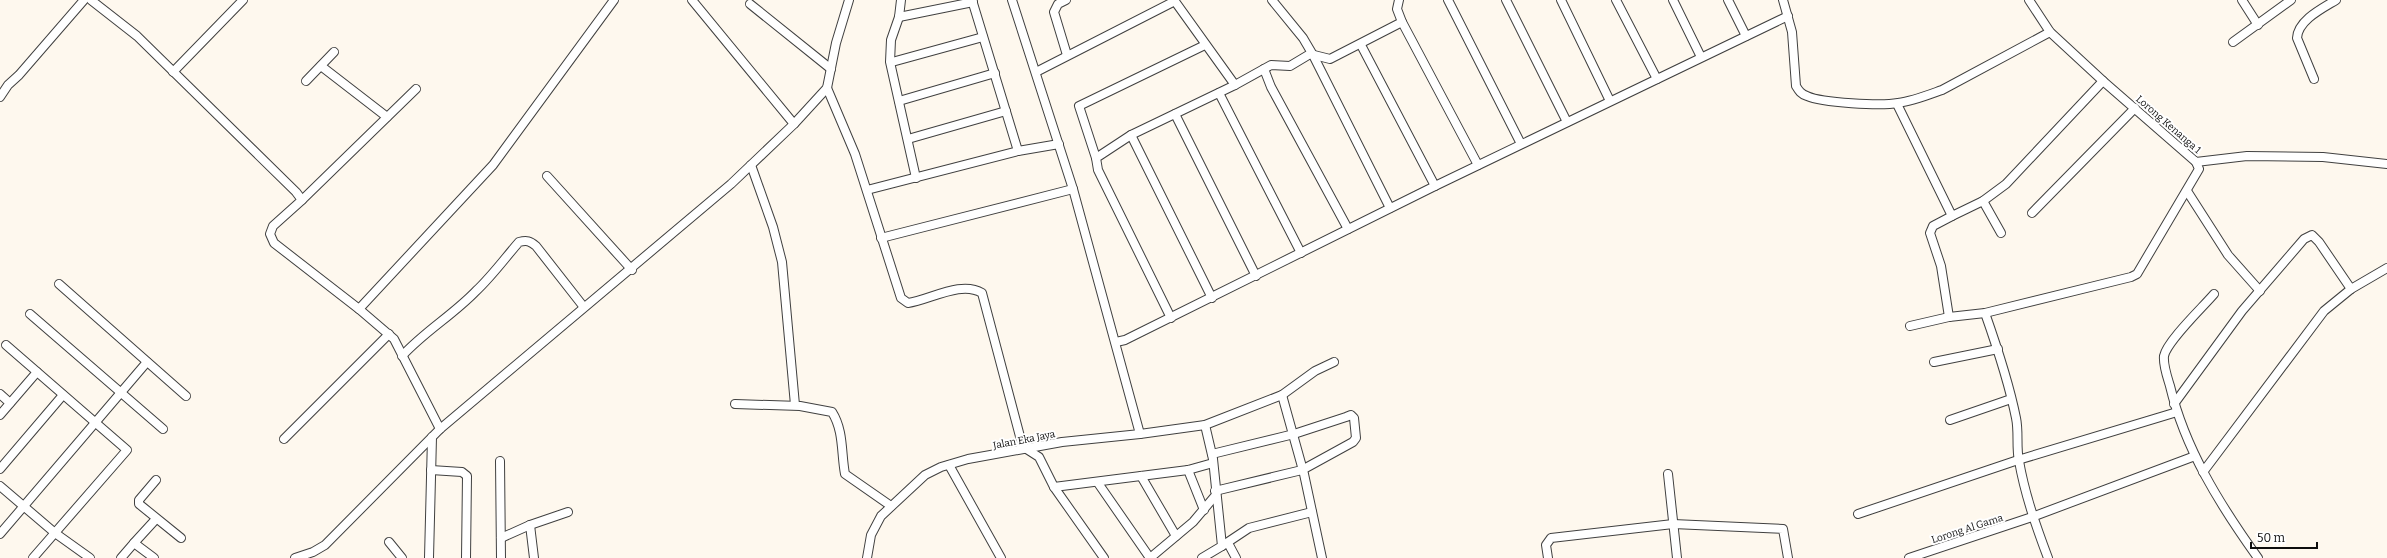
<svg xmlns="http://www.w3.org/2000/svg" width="2387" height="558" font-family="Bitter,serif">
<rect width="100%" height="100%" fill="#fef8ee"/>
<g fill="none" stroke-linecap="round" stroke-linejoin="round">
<g stroke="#404040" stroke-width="10">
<g id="street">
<path d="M91 0 137 36 296 192 302 200 273 226 270 234 274 243 359 309 394 339 440 429"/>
<path d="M692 0 794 124 827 88 836 43 849 0"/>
<path d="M901 0 899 17 891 40 890 62 916 178"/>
<path d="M972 0 1018 151"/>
<path d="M1066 0 1058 4 1054 12 1067 55"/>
<path d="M1174 0 1235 85"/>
<path d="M1272 0 1303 38 1313 55 1390 208"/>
<path d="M1399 0 1397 9 1402 22 1478 165"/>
<path d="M1448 0 1521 144"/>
<path d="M1506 0 1567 122"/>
<path d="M1561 0 1610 101"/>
<path d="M1616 0 1657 79"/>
<path d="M1673 0 1701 57"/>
<path d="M1728 0 1746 36"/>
<path d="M1783 0 1792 32 1796 86C1799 91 1801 94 1807 96 1822 103 1881 106 1898 103 1913 101 1928 95 1942 90L2050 32"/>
<path d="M2029 0 2050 32 2103 81 2196 162 2247 156 2323 157 2387 164"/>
<path d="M2242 0 2258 25"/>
<path d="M750 4 831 69"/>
<path d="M899 17 973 2"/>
<path d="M2233 42 2291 0"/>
<path d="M1361 45 1435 186"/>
<path d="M892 62 983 37"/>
<path d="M321 66 387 117"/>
<path d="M1264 69 1271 87 1348 229"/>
<path d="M173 72 243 0"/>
<path d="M1036 72 1175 1"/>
<path d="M2314 79 2297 38C2298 20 2323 8 2336 0"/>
<path d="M306 81 334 52"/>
<path d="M827 88 855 154 901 298 908 303C930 300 961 280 982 293L1022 444 1025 448 1039 457 1054 487 1104 558"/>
<path d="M1219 93 1301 253"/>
<path d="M0 97 8 85 19 75 84 0"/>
<path d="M899 101 995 73"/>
<path d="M1897 104 1952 216 1983 201 2006 184 2103 81"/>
<path d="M1175 114 1256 276"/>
<path d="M1131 135 1212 298"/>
<path d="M908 139 1006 111"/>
<path d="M1096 158 1079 106 1205 45"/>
<path d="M751 165 773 227 782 262 795 405"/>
<path d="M547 176 632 270"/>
<path d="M867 190 1018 151 1059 144"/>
<path d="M2187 191 2228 255 2260 291"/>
<path d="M302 200 416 89"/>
<path d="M1983 201 2001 233"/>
<path d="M2032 213 2135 108"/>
<path d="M881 238 1073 189"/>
<path d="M59 284 186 396"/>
<path d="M2214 294C2203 307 2167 341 2164 356 2163 365 2167 376 2170 386 2185 449 2220 505 2258 558"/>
<path d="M359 309 493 165 614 0"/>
<path d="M1985 313C1997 347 2009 383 2016 418 2019 432 2016 447 2019 461 2025 495 2036 526 2048 558"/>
<path d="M30 314 163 429"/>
<path d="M1949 317 1941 266 1930 233 1933 226 1952 216"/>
<path d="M1171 318 1098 170 1096 158 1131 135 1235 85 1271 65 1290 66 1310 54 1330 59 1402 22"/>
<path d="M1910 326 1949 317 1985 313 2131 277 2137 274 2199 169 2196 162"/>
<path d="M1116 342 1125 340 1435 186 1788 16"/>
<path d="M6 345 127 450 33 558"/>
<path d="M402 356C425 331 453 315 476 291 492 276 505 258 519 242 527 240 530 241 536 246L583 306"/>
<path d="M1934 362 1998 349"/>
<path d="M0 394 10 403"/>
<path d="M1282 395 1304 474 1322 558"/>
<path d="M735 404 800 406 832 412C844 431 841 453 845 474L891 506"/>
<path d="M2174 404 2242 311 2304 239 2312 235 2319 242 2351 289"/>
<path d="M0 415 37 372"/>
<path d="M1950 420 2011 399"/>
<path d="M1140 434 1205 425 1282 395 1315 371 1334 362"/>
<path d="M284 439 389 334"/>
<path d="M1212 454 1294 434 1346 417 1351 415 1354 418 1356 438 1353 442 1302 470 1215 491"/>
<path d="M500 461 501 558"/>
<path d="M949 465 1001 558"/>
<path d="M0 469 63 395"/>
<path d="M431 470 462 472 467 476 466 558"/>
<path d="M1188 470 1204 510"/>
<path d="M2203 472 2324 311 2351 289 2387 268"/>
<path d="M1668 474 1677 558"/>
<path d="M1141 476 1176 536"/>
<path d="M156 480 139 500V504L181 538"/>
<path d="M1098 483 1150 558"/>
<path d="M0 486 55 533 90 558"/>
<path d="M1054 487 1188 470 1213 463"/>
<path d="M1858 514 2018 460 2177 412"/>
<path d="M530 525 534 558"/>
<path d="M0 534 147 362"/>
<path d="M501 538 530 525 568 512"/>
<path d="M389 542 402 558"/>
<path d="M1228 543 1236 558"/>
<path d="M1222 546 1249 528 1312 512"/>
<path d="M121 558 134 543"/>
<path d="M154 558 134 543 156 519"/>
<path d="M295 558 313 552 325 545 440 429 731 184 794 124"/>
<path d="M429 558 432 437"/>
<path d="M867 558 871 535 881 516 925 475 941 467 968 459 1062 442 1140 434 1073 189 1012 0"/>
<path d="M1150 558 1193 522 1215 496"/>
<path d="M1202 558 1222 546 1213 459 1205 425"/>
<path d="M1548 558 1546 545 1551 538 1673 524 1783 529 1788 558"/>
<path d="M1909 558 2032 517 2195 456"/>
</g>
</g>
<use href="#street" stroke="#fff" stroke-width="8"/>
</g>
<g text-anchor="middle" stroke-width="4" stroke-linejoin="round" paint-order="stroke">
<g font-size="10" fill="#0d0d0d" stroke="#fff">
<text transform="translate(2169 124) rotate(41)" y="4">Lorong Kenanga 1</text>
<text transform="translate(1024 439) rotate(-11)" y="4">Jalan Eka Jaya</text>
<text transform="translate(1967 528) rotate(-18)" y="4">Lorong Al Gama</text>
</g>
</g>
<path d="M2251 542v6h66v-6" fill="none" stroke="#0d0d0d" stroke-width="2"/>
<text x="2257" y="542" font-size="12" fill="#0d0d0d" stroke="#ffffff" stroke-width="3" paint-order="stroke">50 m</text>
</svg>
